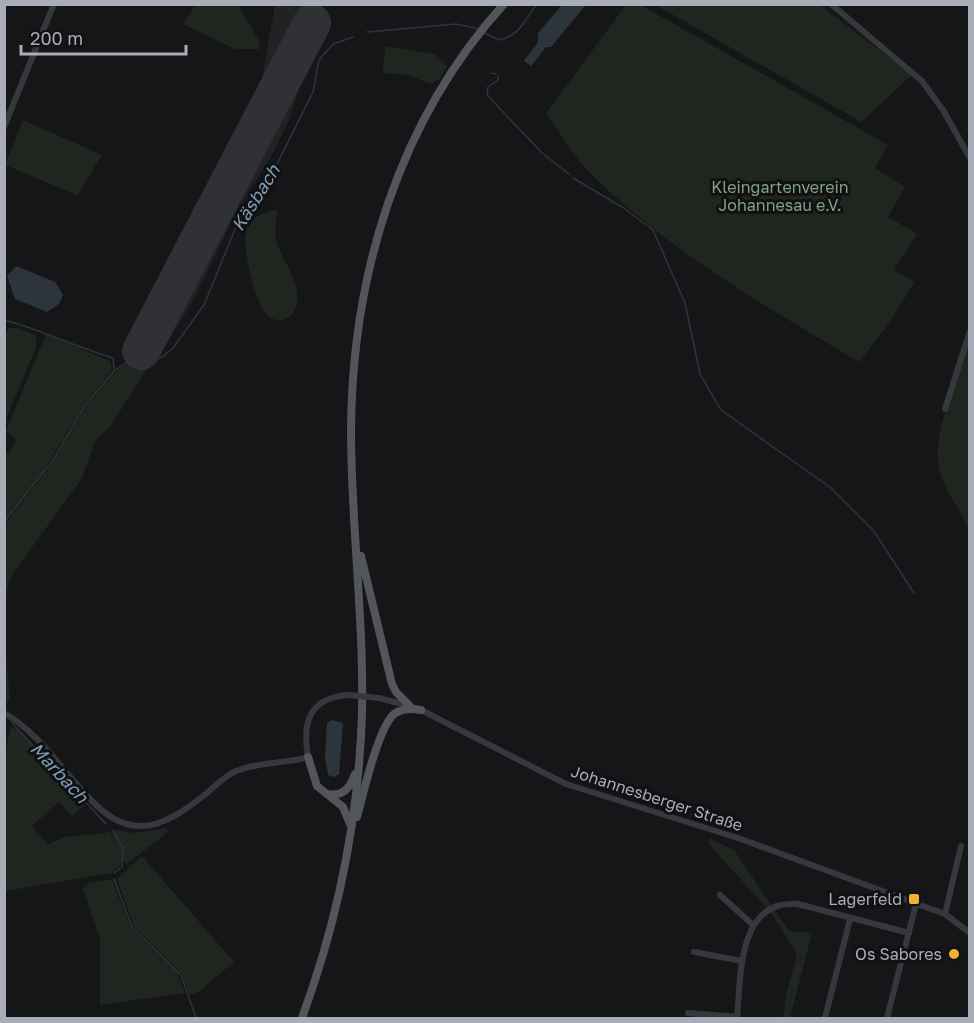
<svg xmlns="http://www.w3.org/2000/svg" width="974" height="1023" font-family="'Golos Text',sans-serif">
<rect width="100%" height="100%" fill="#161618"/>
<path fill="#222225" d="M275 5H323L326 26 306 64 290 118 273 153 236 213 192 303 168 341 154 355 147 359 139 356 131 352 130 345 257 105Z"/>
<g fill="#1e261f">
<path d="M196 4 238 5 259 41 260 49H235L183 24Z"/>
<path d="M626 5H641L888 145 875 168 905 187 888 217 917 234 894 270 915 282 885 329 859 362C768 308 669 251 593 176 575 159 561 134 546 113Z"/>
<path d="M656 5H820L912 75 861 122Z"/>
<path d="M386 46 435 54 447 66 440 79 430 84 408 75 382 73Z"/>
<path d="M23 120 102 155 77 195 5 165Z"/>
<path d="M273 210 277 211C277 220 274 230 276 239 281 261 301 279 297 303 294 319 279 326 267 315 255 304 240 242 247 228 252 218 263 212 273 210Z"/>
<path d="M9 328H17L35 335 37 345 5 422V336Z"/>
<path d="M46 334 110 361 112 370 86 402 41 475 5 520V453H9L16 439 6 431Z"/>
<path d="M969 344V530C961 511 946 493 940 473 930 434 957 381 969 344Z"/>
<path d="M127 364H148L147 368 110 427 95 441 82 478 12 575 7 590 5 619V524L54 461 87 405 115 372Z"/>
<path d="M5 647 10 699 5 705H4Z"/>
<path d="M11 726 23 734 85 805 72 816 59 802 32 826 49 845C68 830 88 839 110 831L115 842 112 833 116 830 135 833 166 828 168 832 129 862 126 864 122 859 120 866 112 873 5 891 4 758Z"/>
<path d="M711 839 734 850 789 931 812 933 790 1018H783L786 995 797 954 771 913 707 842Z"/>
<path d="M142 856 234 962 196 994H189L182 974 134 927 117 879Z"/>
<path d="M112 880 131 928 176 971 185 993 100 1005V939L83 888 90 882Z"/>
</g>
<g fill="#2c353c">
<path d="M562 5 585 6 551 47H546L531 66 524 61 538 42V33Z"/>
<path d="M16 266 55 282 63 295 59 304 47 312 15 299 7 276Z"/>
<path d="M332 720 343 723 339 774 334 777 328 775 325 756 327 723Z"/>
</g>
<g fill="none" stroke-linecap="round" stroke-linejoin="round">
<g stroke="#2c353c" stroke-width="1.5">
<path d="M651 4H653"/>
<path d="M367 32 456 24 479 29"/>
<path d="M485 33 499 40C520 36 525 19 537 4"/>
<path d="M492 73 496 74"/>
<path d="M498 76V80L488 87 487 95 542 153 569 174"/>
<path d="M573 178 622 207 653 230 685 303 700 374 721 410 831 488 873 530 914 593"/>
<path d="M4 320C42 330 76 347 113 358L114 370"/>
<path d="M153 361 162 357 173 348 204 305 240 217 261 182 273 172 313 92 319 60 333 44 353 37"/>
<path d="M4 522 53 460 86 404 114 371 126 363H148"/>
<path d="M4 720V726"/>
<path d="M12 723 106 824"/>
<path d="M113 830 123 848 122 867 114 873"/>
<path d="M114 879 132 927 181 975 196 1018"/>
</g>
<path stroke="#303135" stroke-width="38" d="M141 351 312 23"/>
<g stroke="#37383d" stroke-width="6">
<path d="M831 4 922 81 943 110 970 158"/>
<path d="M4 127 54 4"/>
<path d="M945 409 970 331"/>
<path d="M379 698 410 706"/>
<path d="M419 709 566 784 741 839 934 910 945 914 970 933"/>
<path d="M4 713C41 734 65 775 95 804 135 844 170 823 207 793 216 785 225 776 236 771 257 762 285 764 308 757 302 722 309 698 348 695"/>
<path d="M720 895 753 925"/>
<path d="M945 914 961 846"/>
<path d="M694 952 742 961"/>
<path d="M688 1013 737 1017"/>
<path d="M737 1018C741 977 737 899 798 904L909 933"/>
<path d="M825 1018 850 919"/>
<path d="M887 1018 916 904"/>
</g>
<g stroke="#53555c" stroke-width="8">
<path d="M361 556 392 684 396 692 410 706"/>
<path d="M308 757 317 786 343 807 350 824"/>
<path d="M327 794C343 797 350 788 355 774"/>
<path d="M357 817C363 795 378 728 394 714 402 708 411 708 421 710"/>
<path d="M302 1018C338 920 359 816 362 712 364 618 351 524 351 430 352 276 398 121 504 4"/>
</g>
<path stroke="#37383d" stroke-width="6" d="M348 695 379 698"/>
</g>
<g fill="#f2b134" stroke="#111113" stroke-width="2">
<rect x="908" y="893" width="12" height="12" rx="3"/>
<circle cx="954" cy="954" r="6"/>
</g>
<g text-anchor="middle" stroke-width="6" stroke-linejoin="round" paint-order="stroke">
<g font-size="16" fill="#7fa381" stroke="#111113">
<text x="780" y="193">Kleingartenverein<tspan x="780" dy="18">Johannesau e.V.</tspan></text>
</g>
<g font-size="16" fill="#a8adb8" stroke="#111113">
<text transform="translate(657 798) rotate(18)" y="6">Johannesberger Straße</text>
</g>
<g font-size="16" fill="#a8adb8" stroke="#111113" text-anchor="end">
<text x="902" y="905">Lagerfeld</text>
<text x="942" y="960">Os Sabores</text>
</g>
<g font-size="18" font-style="italic" fill="#7f9bb3" stroke="#111113">
<text transform="translate(256 198) rotate(-58)" y="6">Käsbach</text>
<text transform="translate(59 773) rotate(47)" y="6">Marbach</text>
</g>
</g>
<rect width="974" height="1023" fill="none" stroke="#a8adb8" stroke-width="12"/>
<path d="M21 45v9h165v-9" fill="none" stroke="#a8adb8" stroke-width="3"/>
<text x="30" y="45" font-size="18" fill="#a8adb8" stroke="#111113" stroke-width="4.5" paint-order="stroke">200 m</text>
</svg>
